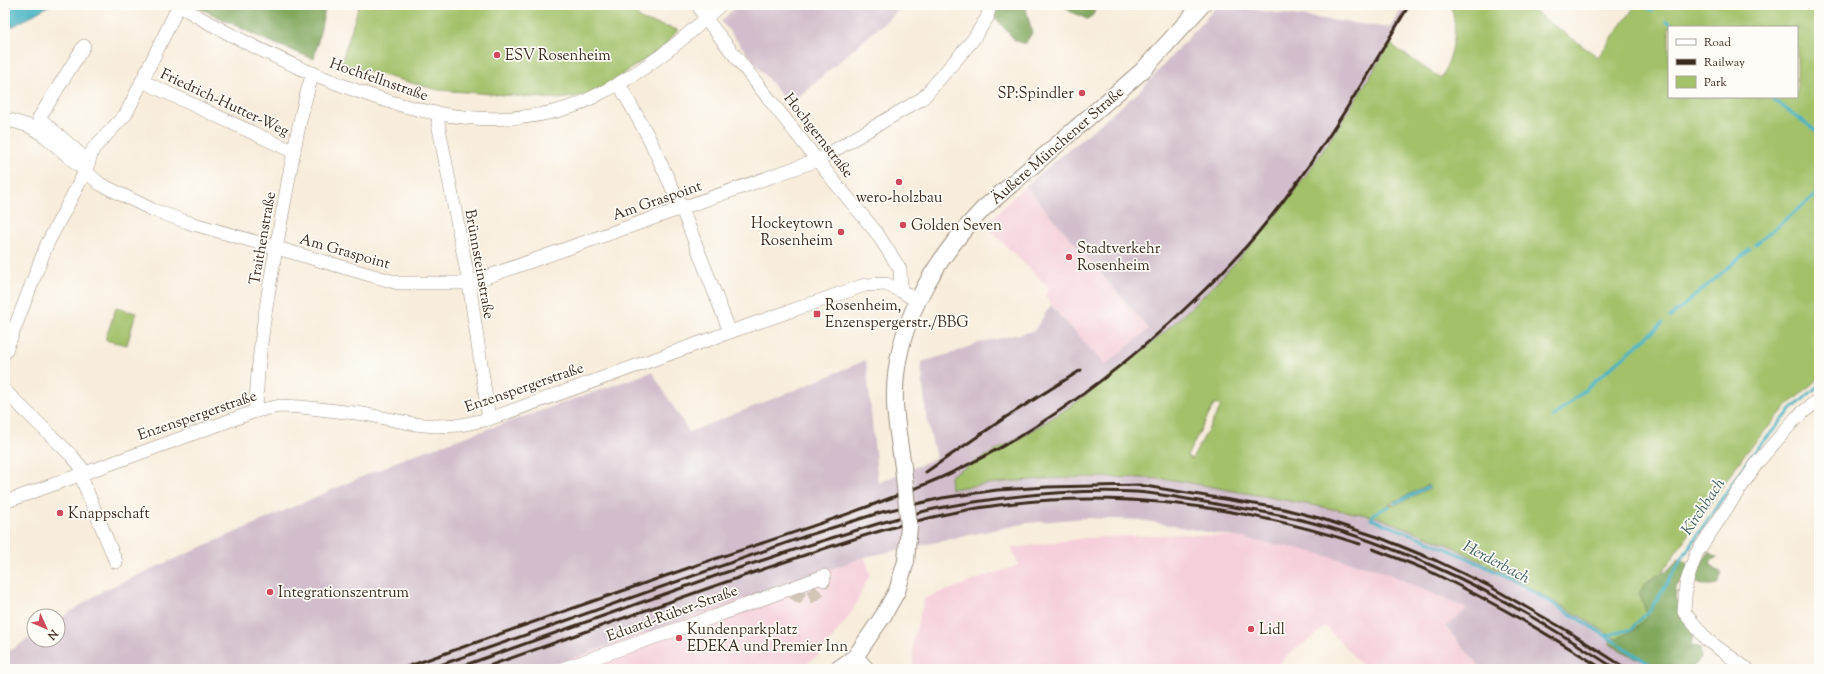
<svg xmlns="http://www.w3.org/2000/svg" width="1824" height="674" font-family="'Sorts Mill Goudy',serif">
<rect width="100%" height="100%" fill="#fdfcf7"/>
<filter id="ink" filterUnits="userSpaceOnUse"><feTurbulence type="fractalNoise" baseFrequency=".025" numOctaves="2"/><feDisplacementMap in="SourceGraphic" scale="8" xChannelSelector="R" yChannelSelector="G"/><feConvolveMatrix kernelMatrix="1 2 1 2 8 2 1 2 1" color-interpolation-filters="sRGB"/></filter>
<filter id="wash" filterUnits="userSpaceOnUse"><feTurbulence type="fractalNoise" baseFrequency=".012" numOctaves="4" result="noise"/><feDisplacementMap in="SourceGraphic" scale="16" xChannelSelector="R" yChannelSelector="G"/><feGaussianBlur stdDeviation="0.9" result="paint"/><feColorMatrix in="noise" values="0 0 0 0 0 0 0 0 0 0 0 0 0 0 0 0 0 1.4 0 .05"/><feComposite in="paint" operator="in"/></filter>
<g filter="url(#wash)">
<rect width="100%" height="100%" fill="#f8eddc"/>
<g fill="#f5cfda">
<path d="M1025 186 1149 329 1104 366 1045 296 1049 288 985 225Z"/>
<path d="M1180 534 1274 539 1378 568 1468 608 1445 628 1482 669H1365L1325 626 1315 636 1294 650 1273 669H913V639L925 598 1018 565 1012 548 1085 538Z"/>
<path d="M865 557 870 574 852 612 820 654 799 669H542Z"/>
</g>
<g fill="#d1bdcb">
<path d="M738 5H897L900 9 789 105 721 21Z"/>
<path d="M1218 5 1390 28 1404 5H1413L1343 120 1296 189 1257 238 1218 281 1169 328 1129 363 1089 393 1047 421 951 489 995 483 1047 479 1141 477 1174 480 1377 517 1445 543 1496 569 1578 615 1663 669H1482L1445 627 1467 609 1380 570 1301 549 1141 520 1086 518 1027 523 865 557 542 669H5V654L34 635V640H58V620L104 590 407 457 652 372 689 432 805 386 866 360 878 483 936 458 926 415 921 362 953 353 978 343 1034 331 1051 305 1105 365 1149 329 1025 186 1140 91Z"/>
</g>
<g fill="#a2c169" stroke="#6e7644" fill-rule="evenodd">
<path d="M359 5H626L642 20 678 30 664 46 594 94 559 99 438 90 341 64Z"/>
<path d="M1450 5H1525L1598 57 1636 5H1819V378L1786 407 1744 455 1644 598 1690 637 1666 669H1663L1578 615 1496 569 1445 543 1377 517 1174 480C1100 474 1024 478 951 489L950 476C997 449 1047 425 1090 392 1168 335 1238 267 1296 189 1330 143 1359 93 1390 44L1441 79C1452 57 1460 29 1450 5ZM1669 27H1797V97H1669ZM1215 403 1221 406 1192 459 1187 456ZM1428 485 1430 488 1395 505 1389 504Z"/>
<path d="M116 308 136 313 127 345 105 340Z"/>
</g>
<g fill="#81a75d" stroke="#5e683e">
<path d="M194 5H326L314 59 261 38Z"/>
<path d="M992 5H1025L1032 33 1025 44 1015 40 992 14Z"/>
<path d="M1062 5H1097L1093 15 1087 19 1071 12Z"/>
<path d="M1709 552 1717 557 1710 562 1712 567 1722 573 1717 584C1705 587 1696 583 1685 577L1676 587 1675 599 1690 608 1696 618 1691 645 1700 648 1701 659 1689 669H1676L1674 665C1653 669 1630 655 1611 645L1609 641C1625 635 1638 630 1648 616L1639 593 1648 581 1669 569 1678 559 1687 562 1694 574Z"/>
</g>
<path fill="#48b4c5" stroke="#426f72" d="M5 5H50L5 31Z"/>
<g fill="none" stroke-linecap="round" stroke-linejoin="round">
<g stroke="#48b4c5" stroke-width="3">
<path d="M1644 5 1652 11"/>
<path d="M1667 21 1675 27"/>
<path d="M1770 97 1819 133"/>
<path d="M1756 244 1819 192"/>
<path d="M1670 317 1750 249"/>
<path d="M1553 417 1663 323"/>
<path d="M1395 503 1428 487"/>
<path d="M1389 506 1374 514 1371 519C1414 535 1456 551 1496 572 1552 601 1605 635 1657 669"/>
<path d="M1606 636 1631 629 1651 609 1688 549 1750 457 1791 410 1819 385"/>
</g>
</g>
</g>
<g filter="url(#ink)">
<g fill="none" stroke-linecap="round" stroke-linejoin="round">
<path stroke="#d2c6b6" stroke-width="13" stroke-dasharray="13 6" stroke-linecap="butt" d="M792 592 804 599C814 596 823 592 824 580"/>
<g stroke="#9a8c7d" stroke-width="14">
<g id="minor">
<path d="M179 5C218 30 260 50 302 69 388 106 481 137 574 106 583 103 591 98 599 94 644 72 684 40 720 5"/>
<path d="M698 5 706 19 833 180 876 232 900 269 901 291"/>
<path d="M84 46 39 118 89 162"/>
<path d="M142 81 294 152"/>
<path d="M619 84 648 136 682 209 730 332"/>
<path d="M439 115 438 123 469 283 489 419"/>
<path d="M5 125 10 120 29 126 45 136 100 184 153 210 187 222 398 283H469L818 160 923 98 972 41 987 18 990 5"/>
<path d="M5 353 47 244 85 172 93 149 126 114 179 5"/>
<path d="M5 391 72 456 85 472"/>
<path d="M256 411C257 347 271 278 282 215 291 168 298 119 313 73"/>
<path d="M80 474 116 562"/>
<path d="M5 502 256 411 280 406 301 407 364 414 414 424 436 426 461 425 489 419 730 332 865 285 886 284 901 291 917 301"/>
<path d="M562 669 713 617 824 576V580"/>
<path d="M1747 669 1707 640 1684 612 1686 584 1696 554 1757 463 1796 418 1819 399"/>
</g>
</g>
<g stroke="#9a8c7d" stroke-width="18">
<g id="major">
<path d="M903 467C900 446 896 425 895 404 892 329 933 261 983 209L1143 70 1202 5"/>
<path d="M855 657 866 669"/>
<path d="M838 669 855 657 883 616 897 591 906 561"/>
</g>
</g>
<use href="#minor" stroke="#fff" stroke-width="13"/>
<use href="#major" stroke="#fff" stroke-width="16"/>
<g stroke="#3b2a1e" stroke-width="3">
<path d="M926 472 1006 417 1081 370"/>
<path d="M1373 549C1393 557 1414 564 1433 573 1492 601 1548 634 1603 669"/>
<path d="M401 669C500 634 598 599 697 565 779 537 861 512 940 478 1034 436 1117 374 1191 303 1214 281 1236 259 1256 235 1316 164 1362 84 1409 5"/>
<path d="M429 669 806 536 882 512 942 498 997 490 1048 487 1139 485 1284 509 1319 518 1378 537 1437 561 1489 586 1566 630 1627 669"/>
<path d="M454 669C543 637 632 606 721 574 772 557 823 540 874 525 895 519 917 512 939 508 1004 496 1070 489 1136 492 1164 494 1193 500 1221 505 1253 510 1286 515 1317 524 1357 535 1396 550 1433 566 1497 594 1557 631 1616 669"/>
<path d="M480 669C574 636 667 602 761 570 837 544 919 515 999 505 1120 489 1244 507 1360 544"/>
</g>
<g stroke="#9a8c7d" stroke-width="18" stroke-linecap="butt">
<path id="major-bridge" d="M903 467 909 526 906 561"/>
</g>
<use href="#major-bridge" stroke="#fff" stroke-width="16"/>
</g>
</g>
<g fill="#d1495b" stroke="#fdfcf7" stroke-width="1.5">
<circle cx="497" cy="55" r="4"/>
<circle cx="1082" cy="93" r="4"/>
<circle cx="899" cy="182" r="4"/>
<circle cx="903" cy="225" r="4"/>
<circle cx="841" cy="232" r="4"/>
<circle cx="1069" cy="257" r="4"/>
<rect x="813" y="310" width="8" height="8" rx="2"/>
<circle cx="60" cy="513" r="4"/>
<circle cx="270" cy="592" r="4"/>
<circle cx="1251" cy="629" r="4"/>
<circle cx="679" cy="638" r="4"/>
</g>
<g text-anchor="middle" stroke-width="3.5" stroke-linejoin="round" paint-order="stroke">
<g font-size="15" fill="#3b2a1e" stroke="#fdfcf7" text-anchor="start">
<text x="505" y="60">ESV Rosenheim</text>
<text x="1074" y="98" text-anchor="end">SP:Spindler</text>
<text x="899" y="202" text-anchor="middle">wero-holzbau</text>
<text x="833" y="228" text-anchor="end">Hockeytown<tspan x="833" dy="17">Rosenheim</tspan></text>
<text x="911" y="230">Golden Seven</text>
<text x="1077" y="253">Stadtverkehr<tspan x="1077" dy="17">Rosenheim</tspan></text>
<text x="825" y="310">Rosenheim,<tspan x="825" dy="17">Enzenspergerstr./BBG</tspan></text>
<text x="68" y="518">Knappschaft</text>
<text x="278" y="597">Integrationszentrum</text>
<text x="687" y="634">Kundenparkplatz<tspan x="687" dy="17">EDEKA und Premier Inn</tspan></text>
<text x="1259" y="634">Lidl</text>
</g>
<g font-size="15" fill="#3b2a1e" stroke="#fdfcf7">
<text transform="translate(379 79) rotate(19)" y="5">Hochfellnstraße</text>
<text transform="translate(225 102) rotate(25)" y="5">Friedrich-Hutter-Weg</text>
<text transform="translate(819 135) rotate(52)" y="5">Hochgernstraße</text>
<text transform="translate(1057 145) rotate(-41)" y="5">Äußere Münchener Straße</text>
<text transform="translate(657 200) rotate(-19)" y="5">Am Graspoint</text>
<text transform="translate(262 238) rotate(-80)" y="5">Traithenstraße</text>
<text transform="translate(345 251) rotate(16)" y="5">Am Graspoint</text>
<text transform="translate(480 264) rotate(80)" y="5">Brünnsteinstraße</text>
<text transform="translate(524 387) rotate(-19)" y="5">Enzenspergerstraße</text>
<text transform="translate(197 415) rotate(-19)" y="5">Enzenspergerstraße</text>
<text transform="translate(672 613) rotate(-20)" y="5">Eduard-Rüber-Straße</text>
</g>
<g font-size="16" font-style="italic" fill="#406161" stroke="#fdfcf7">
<text transform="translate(1702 506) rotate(-56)" y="6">Kirchbach</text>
<text transform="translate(1497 561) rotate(28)" y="6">Herderbach</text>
</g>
</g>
<rect width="1824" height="674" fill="none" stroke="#fdfcf7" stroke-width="20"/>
<rect x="1668" y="26" width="130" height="72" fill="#fdfcf7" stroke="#afa8a0"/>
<rect x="1676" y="39" width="20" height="6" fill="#ffffff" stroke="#afa8a0"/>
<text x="1704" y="46" font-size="12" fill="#3b2a1e">Road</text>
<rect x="1676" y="59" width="20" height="6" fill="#3b2a1e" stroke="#afa8a0"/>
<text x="1704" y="66" font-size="12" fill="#3b2a1e">Railway</text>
<rect x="1676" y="76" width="20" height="12" fill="#a2c169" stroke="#afa8a0"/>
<text x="1704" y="86" font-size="12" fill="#3b2a1e">Park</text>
<g transform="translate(46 628) rotate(134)"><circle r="19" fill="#fdfcf7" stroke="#afa8a0"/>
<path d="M0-3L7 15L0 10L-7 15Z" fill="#d1495b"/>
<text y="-6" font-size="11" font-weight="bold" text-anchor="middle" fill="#3b2a1e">N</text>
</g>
</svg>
